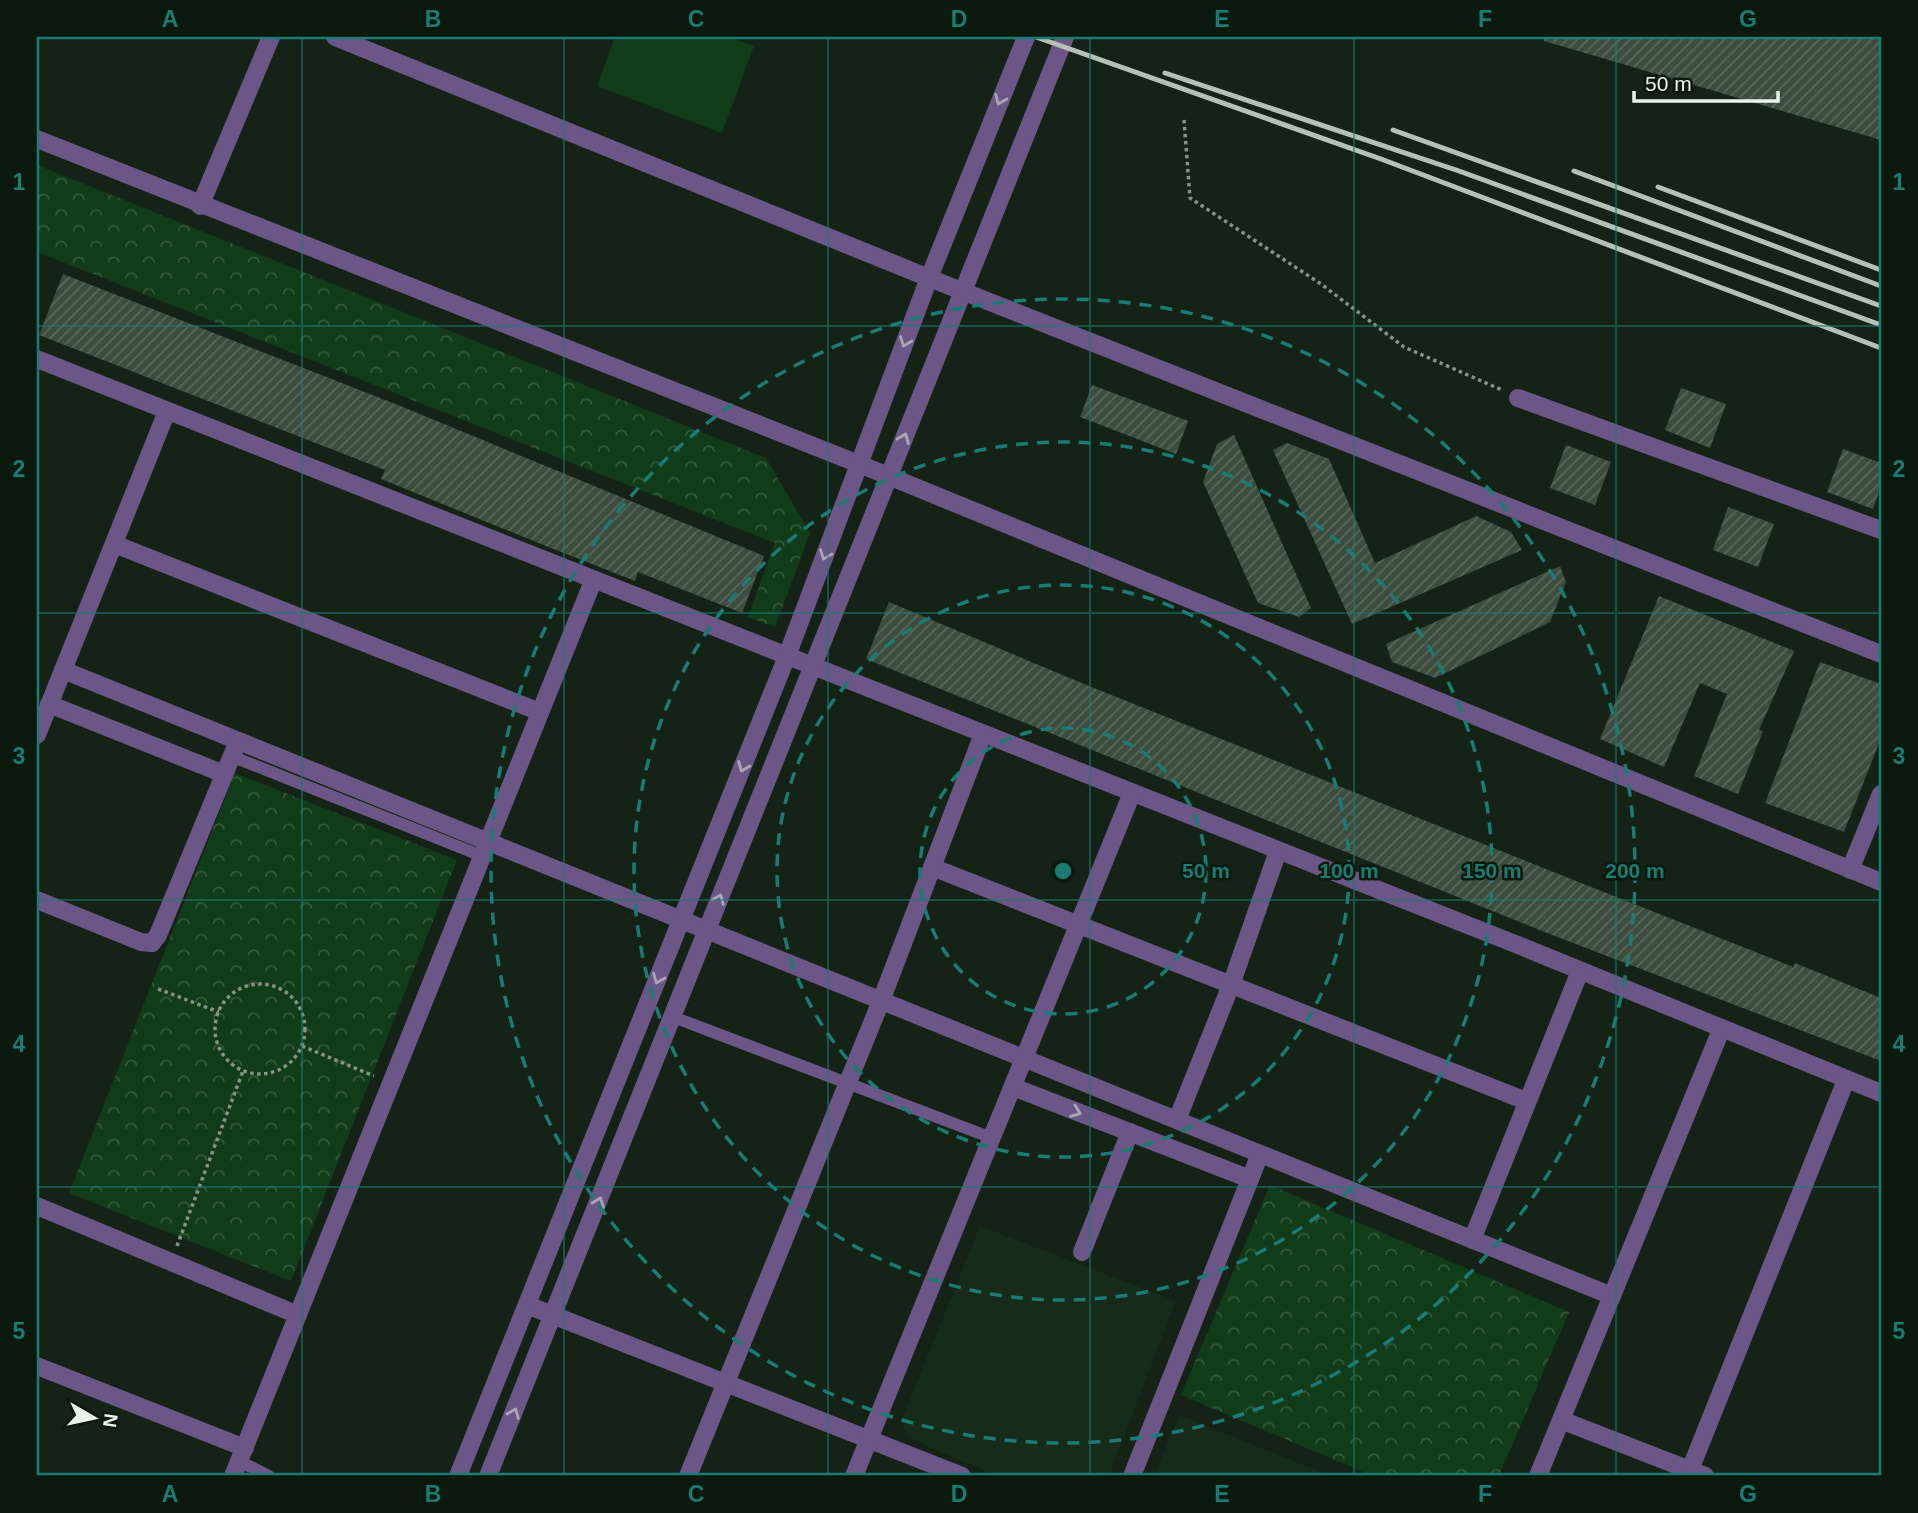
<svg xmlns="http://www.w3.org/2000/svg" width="1918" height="1513" font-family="Arial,sans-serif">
<defs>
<pattern id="forest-crowns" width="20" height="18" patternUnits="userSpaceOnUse" patternTransform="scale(1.75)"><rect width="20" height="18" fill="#113c19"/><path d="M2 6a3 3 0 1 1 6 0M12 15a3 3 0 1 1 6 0" fill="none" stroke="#34593b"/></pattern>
<pattern id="building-hatch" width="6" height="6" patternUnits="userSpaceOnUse" patternTransform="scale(1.75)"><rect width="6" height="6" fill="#3c4d3e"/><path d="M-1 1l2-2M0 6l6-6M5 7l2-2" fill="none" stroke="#58675a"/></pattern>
</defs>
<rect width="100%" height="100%" fill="#142316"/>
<g fill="#162b19">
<path d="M980 1226 1176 1301 1109 1476H996L909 1438 901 1421Z"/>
<path d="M1179 1415 1331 1476H1154Z"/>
</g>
<g fill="url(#forest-crowns)">
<path d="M37 165 766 458 810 533 775 627 748 617 775 543 37 252Z"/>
<path d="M235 773 457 860 291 1281 69 1193Z"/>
<path d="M1270 1185 1569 1312 1499 1476H1373L1181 1395Z"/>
</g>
<path fill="#113c19" d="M615 37H728L754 46 722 133 597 86Z"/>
<g fill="url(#building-hatch)">
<path d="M1544 37H1881V140L1544 41Z"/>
<path d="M63 274 398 405 764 556 742 613 638 572 635 581 546 546 381 479 385 470 39 335Z"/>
<path d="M1092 385 1188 421 1176 454 1080 417Z"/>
<path d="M1681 388 1726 404 1710 448 1665 430Z"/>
<path d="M1234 435 1311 608 1299 617 1258 603 1203 482 1217 444Z"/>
<path d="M1287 443 1329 459 1375 563 1476 516 1511 532 1522 550 1352 624 1273 450Z"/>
<path d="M1566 445 1611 462 1595 505 1550 488Z"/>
<path d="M1843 449 1881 463V486L1873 509 1827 492Z"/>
<path d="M1728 507 1774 524 1758 567 1713 550Z"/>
<path d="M1560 566 1566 582 1550 622 1435 678 1392 662 1386 644Z"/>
<path d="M1659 596 1794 651 1759 730 1763 731 1738 794 1694 776 1727 694 1700 683 1664 767 1600 739Z"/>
<path d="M889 602 1084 684 1576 881 1793 967 1795 963 1881 998V1061L1547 933 866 659Z"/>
<path d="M1820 662 1881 684V738L1844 832 1765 803Z"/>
</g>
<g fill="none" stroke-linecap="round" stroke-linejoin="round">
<g stroke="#879388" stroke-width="3.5" stroke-dasharray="3.5 3.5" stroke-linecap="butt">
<path d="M1184 120 1190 198 1321 284 1404 347 1502 390"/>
<circle cx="260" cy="1029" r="45"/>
<path d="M158 989 219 1012"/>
<path d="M302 1046 374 1076"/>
<path d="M177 1246 243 1071"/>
</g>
<g stroke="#6c5687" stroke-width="12">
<path d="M231 756 482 856"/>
<path d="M681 1020 992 1138"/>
<path d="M239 1461 269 1476"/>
</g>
<g stroke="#6c5687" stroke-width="18">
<path d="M37 139 859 464 1881 882"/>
<path d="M200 206 271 37"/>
<path d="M929 278 1881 654"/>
<path d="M37 359 1518 945 1881 1093"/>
<path d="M1518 398 1881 530"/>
<path d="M114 544 540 712"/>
<path d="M63 670 1612 1296"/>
<path d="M49 704 224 774"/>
<path d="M37 735 167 411"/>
<path d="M932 867 1526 1101"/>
<path d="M1850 870 1881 794"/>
<path d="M37 900 141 942 152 943 158 935 238 741"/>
<path d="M1013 1087 1250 1179"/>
<path d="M1177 1120 1231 985 1278 851"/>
<path d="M37 1206 298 1315"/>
<path d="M1472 1240 1580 971"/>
<path d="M1082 1252 1130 1132"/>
<path d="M527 1305 962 1476"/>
<path d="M37 1366 245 1448"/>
<path d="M1561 1420 1705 1476"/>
<path d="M1690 1470 1846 1080"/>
<path d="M233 1476 593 581"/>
<path d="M688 1476 881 1001 983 734"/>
<path d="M854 1476 1132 793"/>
<path d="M1132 1476 1260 1154"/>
<path d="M1538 1476 1721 1030"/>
</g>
<g stroke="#6c5687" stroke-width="18">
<path d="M335 37 929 278"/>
<path d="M458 1476 787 656 929 278 1026 37"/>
<path d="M488 1476 1065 37"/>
</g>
<g stroke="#b6c1b6" stroke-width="5">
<path d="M1036 37 1381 159 1881 348"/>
<path d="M1165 73 1459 171 1881 325"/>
<path d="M1393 130 1881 306"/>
<path d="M1574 171 1881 286"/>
<path d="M1658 187 1881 270"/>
</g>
</g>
<defs><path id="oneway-chevron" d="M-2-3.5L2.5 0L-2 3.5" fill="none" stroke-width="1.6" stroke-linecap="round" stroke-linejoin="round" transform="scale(1.75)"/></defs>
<g stroke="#aba5b8">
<use href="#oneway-chevron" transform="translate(1000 100) rotate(112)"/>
<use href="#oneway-chevron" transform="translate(905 342) rotate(111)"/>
<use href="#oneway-chevron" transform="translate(904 438) rotate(-68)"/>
<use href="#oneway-chevron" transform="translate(825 555) rotate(111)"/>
<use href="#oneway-chevron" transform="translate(743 767) rotate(112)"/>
<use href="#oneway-chevron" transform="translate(719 899) rotate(-68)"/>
<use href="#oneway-chevron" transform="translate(658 979) rotate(112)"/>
<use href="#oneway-chevron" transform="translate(1076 1112) rotate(21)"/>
<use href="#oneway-chevron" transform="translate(599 1202) rotate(-68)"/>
<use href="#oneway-chevron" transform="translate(514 1413) rotate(-68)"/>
</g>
<path fill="none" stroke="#1a7c74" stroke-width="2" stroke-opacity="0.55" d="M302 37V1476M564 37V1476M828 37V1476M1090 37V1476M1354 37V1476M1616 37V1476M37 326H1881M37 613H1881M37 900H1881M37 1187H1881"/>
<g fill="none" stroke="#1a7c74" stroke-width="3.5" stroke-dasharray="12 9">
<circle cx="1063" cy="871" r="143"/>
<circle cx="1063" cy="871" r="286"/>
<circle cx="1063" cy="871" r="429"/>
<circle cx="1063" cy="871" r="572"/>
</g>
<circle cx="1063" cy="871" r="10" fill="#1a7c74" stroke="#0b1a0d" stroke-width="3.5"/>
<g font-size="21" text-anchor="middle" font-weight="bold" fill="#1a7c74" stroke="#0b1a0d" stroke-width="5" stroke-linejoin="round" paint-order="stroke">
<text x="1206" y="878">50 m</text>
<text x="1349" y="878">100 m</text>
<text x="1492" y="878">150 m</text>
<text x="1635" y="878">200 m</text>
</g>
<rect width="1918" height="1513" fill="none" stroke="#0b1a0d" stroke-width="77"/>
<g transform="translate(94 1418) rotate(99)" stroke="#0b1a0d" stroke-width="5" paint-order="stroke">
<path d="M0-5L12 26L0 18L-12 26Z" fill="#eaf4ea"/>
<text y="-10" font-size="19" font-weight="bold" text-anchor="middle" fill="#eaf4ea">N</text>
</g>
<path d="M1634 91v10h144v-10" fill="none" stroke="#eaf4ea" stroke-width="3.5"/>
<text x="1645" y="91" font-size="21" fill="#eaf4ea" stroke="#0b1a0d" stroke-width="5" paint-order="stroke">50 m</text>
<rect x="38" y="38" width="1842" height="1436" fill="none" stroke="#1a7c74" stroke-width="2.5"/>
<g font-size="23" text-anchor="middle" font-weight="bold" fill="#1a7c74">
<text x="170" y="27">A</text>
<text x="433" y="27">B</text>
<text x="696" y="27">C</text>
<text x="959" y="27">D</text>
<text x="1222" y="27">E</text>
<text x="1485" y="27">F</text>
<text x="1748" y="27">G</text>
<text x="19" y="190">1</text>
<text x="1899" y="190">1</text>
<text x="19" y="477">2</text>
<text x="1899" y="477">2</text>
<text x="19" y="764">3</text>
<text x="1899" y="764">3</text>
<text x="19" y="1052">4</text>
<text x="1899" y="1052">4</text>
<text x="19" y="1339">5</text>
<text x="1899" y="1339">5</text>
<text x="170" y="1502">A</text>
<text x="433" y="1502">B</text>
<text x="696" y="1502">C</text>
<text x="959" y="1502">D</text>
<text x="1222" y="1502">E</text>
<text x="1485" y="1502">F</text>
<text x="1748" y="1502">G</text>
</g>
</svg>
